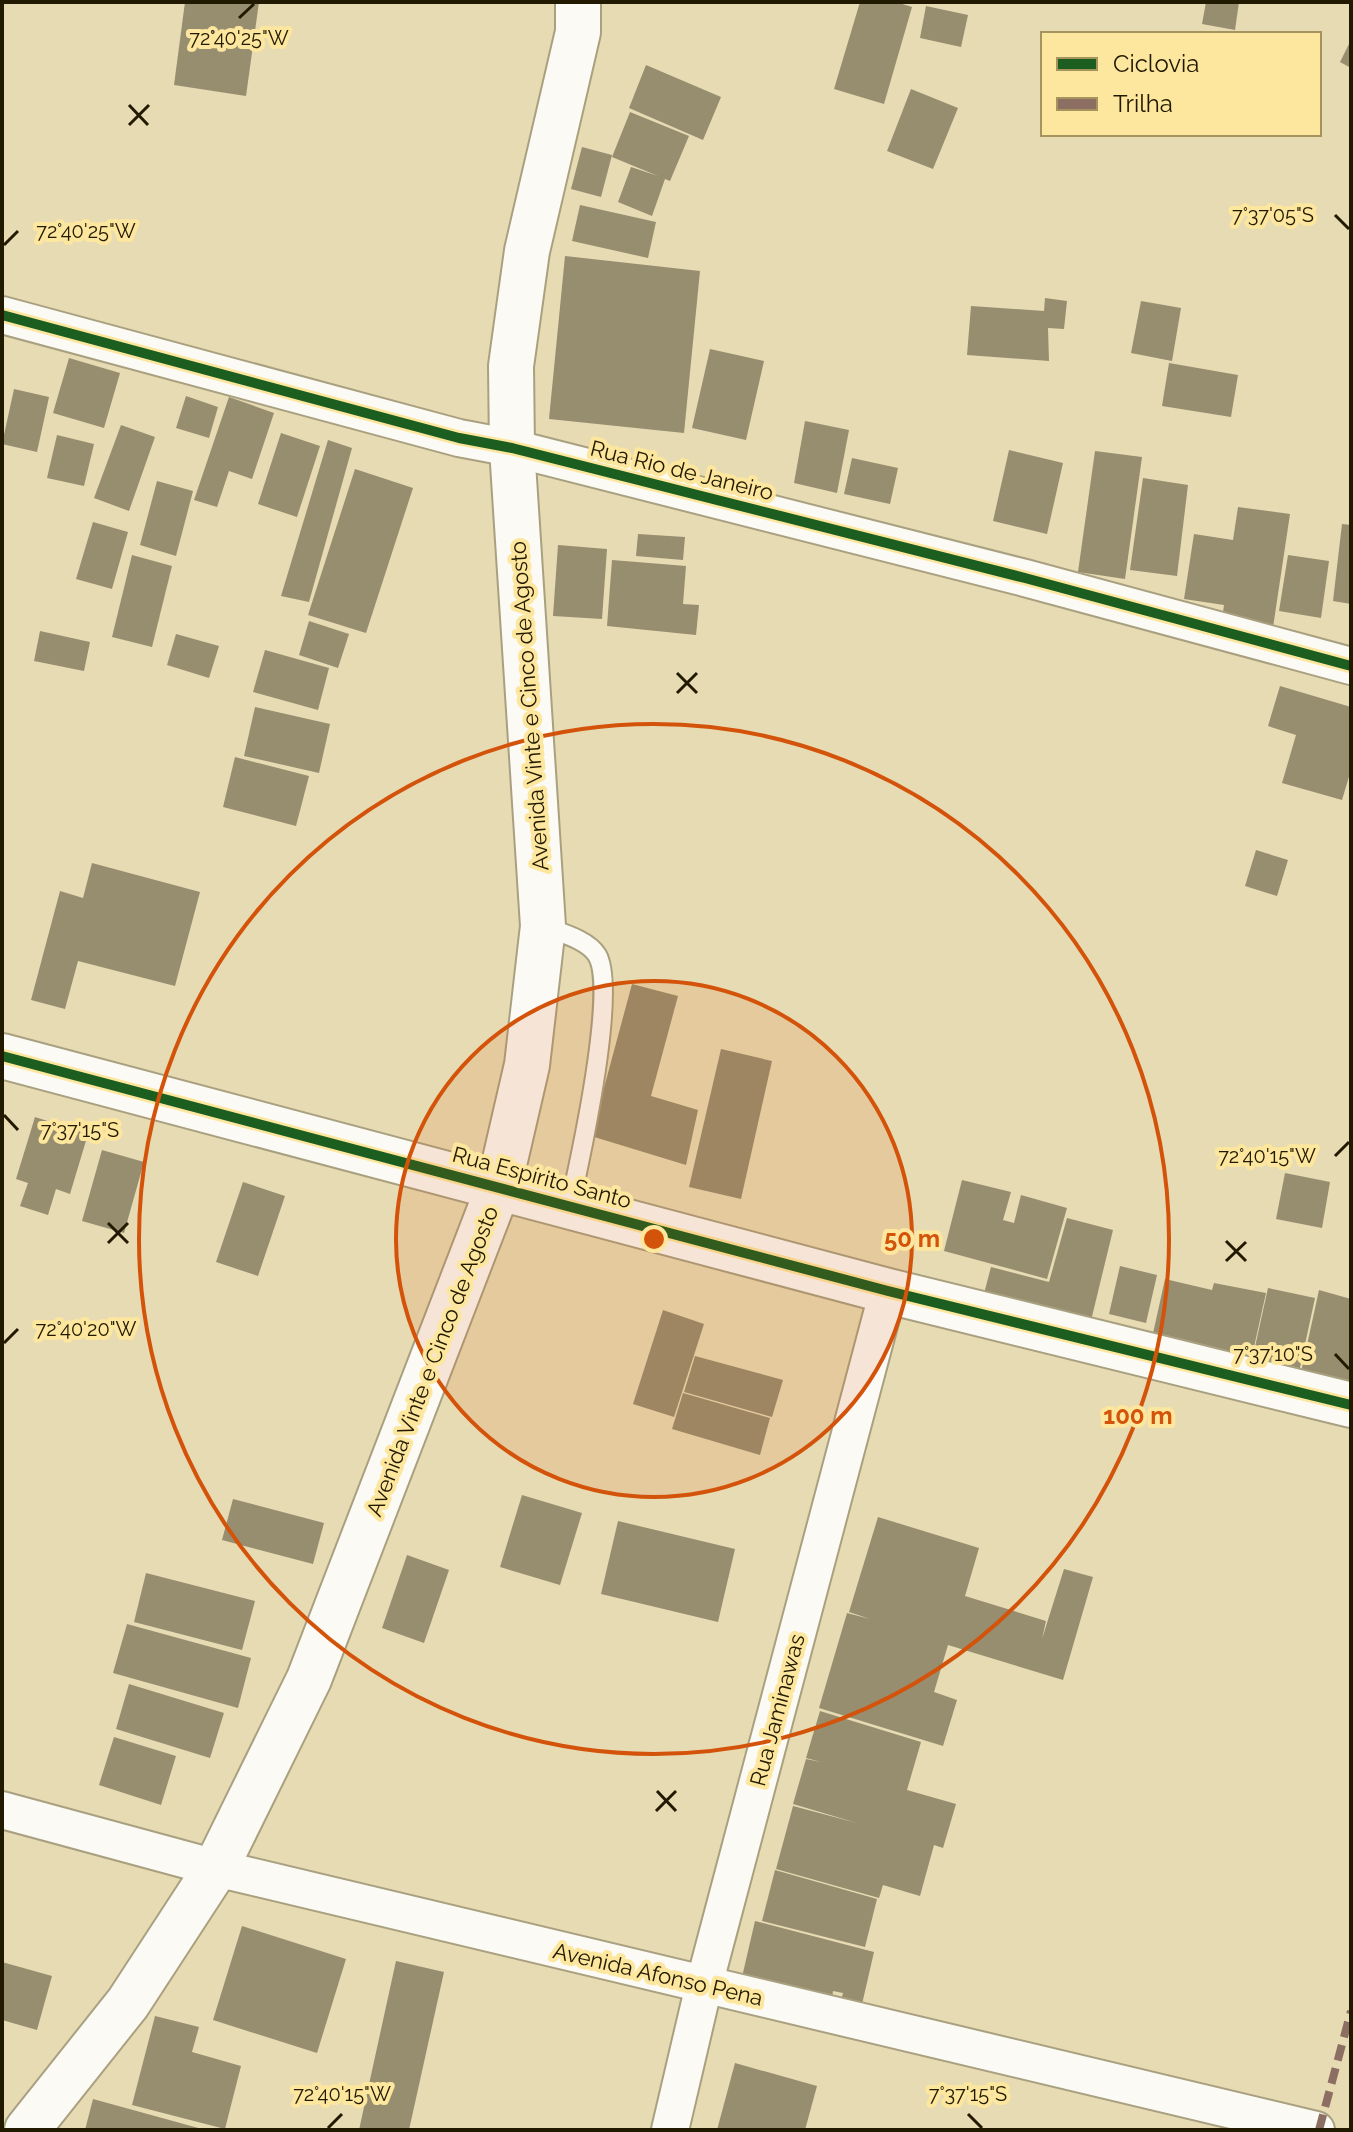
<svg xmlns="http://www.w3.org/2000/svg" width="1353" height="2132" font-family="Raleway,sans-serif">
<rect width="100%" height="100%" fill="#e7dbb3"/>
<g fill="#978e70">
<path d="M185 2H259L246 96 174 85Z"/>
<path d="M860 2H896L912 7 884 104 834 89Z"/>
<path d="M1206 2H1239L1235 30 1202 24Z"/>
<path d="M926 6 968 15 961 47 920 38Z"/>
<path d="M1351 40V68L1340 62Z"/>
<path d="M646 65 721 97 703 140 629 108Z"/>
<path d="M911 89 958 108 933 169 887 151Z"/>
<path d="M630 112 689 136 670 181 665 179 652 216 618 202 631 167 658 176 612 157Z"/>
<path d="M582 147 612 155 601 197 571 189Z"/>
<path d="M580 205 656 222 648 258 572 241Z"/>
<path d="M565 256 700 271 684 433 549 419Z"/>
<path d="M1045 298 1067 301 1064 329 1048 328 1049 361 967 355 971 306 1044 311Z"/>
<path d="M1141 301 1181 308 1172 361 1131 353Z"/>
<path d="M710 349 764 361 746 440 692 428Z"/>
<path d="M69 358 120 373 104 428 53 413Z"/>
<path d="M1169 363 1238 375 1231 417 1162 406Z"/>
<path d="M14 389 49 397 37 452 2 444Z"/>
<path d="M186 396 218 407 209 438 176 428Z"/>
<path d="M229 397 274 413 252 479 229 471 217 507 194 500Z"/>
<path d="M805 421 849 430 837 493 794 483Z"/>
<path d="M121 425 155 437 129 511 94 498Z"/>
<path d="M281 433 320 446 297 517 258 504Z"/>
<path d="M57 435 94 444 84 486 47 478Z"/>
<path d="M328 440 352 448 309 602 281 596Z"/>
<path d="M1009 450 1063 463 1047 534 993 521Z"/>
<path d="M1095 451 1142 457 1125 579 1078 572Z"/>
<path d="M852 458 898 468 890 504 844 494Z"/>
<path d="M355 469 413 488 366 633 308 615Z"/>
<path d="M1143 478 1188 485 1177 576 1130 570Z"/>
<path d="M157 481 193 491 176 556 140 545Z"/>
<path d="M1238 507 1290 514 1272 634 1221 626 1224 605 1184 599 1194 534 1233 540Z"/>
<path d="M93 522 128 532 112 589 76 579Z"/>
<path d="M1342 524 1351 525V604L1333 601Z"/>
<path d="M638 534 685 537 683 560 636 556Z"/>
<path d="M558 545 607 549 602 619 553 616Z"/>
<path d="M132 555 172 566 152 647 112 637Z"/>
<path d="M1288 555 1329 561 1321 618 1279 611Z"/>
<path d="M612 560 686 566 683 604 699 605 696 635 607 626Z"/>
<path d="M309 621 349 634 338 668 299 655Z"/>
<path d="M40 631 90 642 84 671 34 661Z"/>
<path d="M176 634 219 646 209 678 167 665Z"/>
<path d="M265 650 329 668 318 710 253 692Z"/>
<path d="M1280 686 1351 707V770L1342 800 1282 783 1296 735 1268 726Z"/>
<path d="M255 707 330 724 319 773 244 756Z"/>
<path d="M235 757 309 776 296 826 223 807Z"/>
<path d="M1256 850 1288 860 1277 896 1245 886Z"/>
<path d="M92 863 200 892 175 986 78 961 65 1009 31 1000 60 891 83 898Z"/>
<path d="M632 984 678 996 651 1096 698 1110 686 1165 591 1136Z"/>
<path d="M721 1049 772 1061 741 1199 689 1187Z"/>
<path d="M35 1117 88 1134 70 1194 56 1189 48 1215 20 1206 28 1183 16 1179Z"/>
<path d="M102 1150 144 1162 124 1233 82 1221Z"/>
<path d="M1285 1173 1330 1182 1322 1228 1276 1219Z"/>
<path d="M962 1180 1011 1192 1003 1220 1014 1223 1021 1195 1067 1208 1047 1279 944 1251Z"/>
<path d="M243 1182 285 1196 258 1276 216 1262Z"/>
<path d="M1067 1218 1113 1230 1088 1333 981 1305 991 1267 1049 1282Z"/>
<path d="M1120 1266 1157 1275 1146 1323 1109 1314Z"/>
<path d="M1165 1279 1212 1290 1214 1283 1266 1293 1248 1374 1152 1338Z"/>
<path d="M1268 1288 1315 1298 1296 1386 1249 1374Z"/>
<path d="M1319 1290 1351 1299V1396L1298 1386Z"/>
<path d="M663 1310 704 1324 674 1417 633 1404Z"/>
<path d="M695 1356 783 1380 772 1417 684 1392Z"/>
<path d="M683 1393 770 1418 760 1455 672 1429Z"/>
<path d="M522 1495 582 1513 560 1585 500 1567Z"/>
<path d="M233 1499 324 1523 313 1564 222 1540Z"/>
<path d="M878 1517 979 1548 965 1596 1046 1621 1042 1639 1064 1569 1093 1577 1063 1680 948 1645 934 1692 957 1700 943 1746 819 1708 847 1613 870 1619 849 1612Z"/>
<path d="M618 1521 735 1549 718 1622 601 1594Z"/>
<path d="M407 1555 449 1570 424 1643 382 1628Z"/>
<path d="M146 1573 255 1601 242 1650 134 1622Z"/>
<path d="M127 1624 251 1658 238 1708 113 1673Z"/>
<path d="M129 1684 224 1713 210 1758 116 1729Z"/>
<path d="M820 1711 921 1742 907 1790 956 1804 943 1848 934 1845 920 1896 883 1885 879 1898 776 1869 793 1806 857 1823 793 1804 806 1759 821 1762 806 1758Z"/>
<path d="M114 1737 176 1756 161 1805 99 1785Z"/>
<path d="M775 1870 877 1899 865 1947 762 1921Z"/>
<path d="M755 1921 874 1952 860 2013 839 2008 843 1993 833 1991 832 1999 739 1990Z"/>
<path d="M242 1926 346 1959 317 2053 213 2020Z"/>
<path d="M396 1961 444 1972 409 2130H359Z"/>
<path d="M2 1962 52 1976 37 2030 2 2020Z"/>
<path d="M155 2016 199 2027 192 2052 241 2066 225 2129 132 2105Z"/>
<path d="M735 2063 817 2086 805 2130H717Z"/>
<path d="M93 2099 202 2129V2130H85Z"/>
</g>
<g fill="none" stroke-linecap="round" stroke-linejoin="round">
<g stroke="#a9a080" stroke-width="22">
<path id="lane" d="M543 926C560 933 587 939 597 955 618 989 580 1160 570 1205"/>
</g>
<g stroke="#a9a080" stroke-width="40">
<g id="street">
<path d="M2 315 459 438 512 448 1025 578 1351 666"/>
<path d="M2 1810 216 1868 1316 2130"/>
<path d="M670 2130 704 1985 888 1291"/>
</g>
</g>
<g stroke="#a9a080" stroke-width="48">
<g id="secondary">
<path d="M2 1056 888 1291 1351 1405"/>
<path d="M27 2130 128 2003 216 1868 309 1679 499 1186 527 1065 543 926 512 448 511 366 527 251 578 32V2"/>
</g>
</g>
<use href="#lane" stroke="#fbfaf4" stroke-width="18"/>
<use href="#street" stroke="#fbfaf4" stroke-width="36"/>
<use href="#secondary" stroke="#fbfaf4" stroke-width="44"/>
<path stroke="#8d6e63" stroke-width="8" stroke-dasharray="16 8" stroke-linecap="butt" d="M1319 2130 1351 2011"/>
<g stroke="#fde69d" stroke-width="15">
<g id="cycleway">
<path d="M2 315 459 438 512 448 1025 578 1351 666"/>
<path d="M2 1056 888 1291 1351 1405"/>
</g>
</g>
<use href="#cycleway" stroke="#1b5e20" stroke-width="10"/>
</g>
<path fill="none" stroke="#211900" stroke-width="3" d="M239 18 254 4M129 105 148 125M129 125 149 105M1335 215 1349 229M4 245 18 231M677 673 697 693M677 693 697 673M4 1115 18 1130M1335 1156 1349 1142M108 1223 128 1243M1226 1241 1246 1261M108 1243 128 1223M1226 1261 1246 1242M4 1343 18 1329M1335 1354 1349 1369M657 1791 676 1811M656 1811 676 1791M968 2114 982 2128M328 2128 342 2114"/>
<circle cx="654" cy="1239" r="258" fill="#d4530b" fill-opacity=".12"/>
<g fill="none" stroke="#d4530b" stroke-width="4">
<circle cx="654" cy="1239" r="258"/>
<circle cx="654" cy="1239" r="515"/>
</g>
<g text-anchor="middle" stroke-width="8" stroke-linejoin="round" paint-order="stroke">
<g font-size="22" fill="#211900" stroke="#fde69d">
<text transform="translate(682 470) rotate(14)" y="8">Rua Rio de Janeiro</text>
<text transform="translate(529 706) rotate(-94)" y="8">Avenida Vinte e Cinco de Agosto</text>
<text transform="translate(542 1177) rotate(15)" y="8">Rua Espírito Santo</text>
<text transform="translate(432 1361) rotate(-69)" y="8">Avenida Vinte e Cinco de Agosto</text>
<text transform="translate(777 1710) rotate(-75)" y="8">Rua Jaminawas</text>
<text transform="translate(658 1974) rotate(13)" y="8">Avenida Afonso Pena</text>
</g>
</g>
<g font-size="20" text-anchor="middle" fill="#211900" stroke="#fde69d" stroke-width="8" stroke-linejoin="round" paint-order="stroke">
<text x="239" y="45">72°40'25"W</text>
<text x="1273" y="222">7°37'05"S</text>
<text x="86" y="238">72°40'25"W</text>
<text x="80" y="1137">7°37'15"S</text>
<text x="1267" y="1163">72°40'15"W</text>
<text x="86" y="1336">72°40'20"W</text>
<text x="1273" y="1361">7°37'10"S</text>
<text x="968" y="2101">7°37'15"S</text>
<text x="342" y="2101">72°40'15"W</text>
</g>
<circle cx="654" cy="1239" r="12" fill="#d4530b" stroke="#fde69d" stroke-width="4"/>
<g font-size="24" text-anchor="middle" font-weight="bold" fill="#d4530b" stroke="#fde69d" stroke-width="8" stroke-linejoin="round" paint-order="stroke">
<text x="912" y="1247">50 m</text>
<text x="1138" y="1424">100 m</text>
</g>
<rect width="1353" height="2132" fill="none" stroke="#211900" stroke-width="8"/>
<rect x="1041" y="32" width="280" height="104" fill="#fde69d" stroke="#a5945e" stroke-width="2"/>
<rect x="1057" y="58" width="40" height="12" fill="#1b5e20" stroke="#a5945e" stroke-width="2"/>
<text x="1113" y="72" font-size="24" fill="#211900">Ciclovia</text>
<rect x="1057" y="98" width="40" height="12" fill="#8d6e63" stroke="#a5945e" stroke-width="2"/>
<text x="1113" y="112" font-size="24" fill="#211900">Trilha</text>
</svg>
